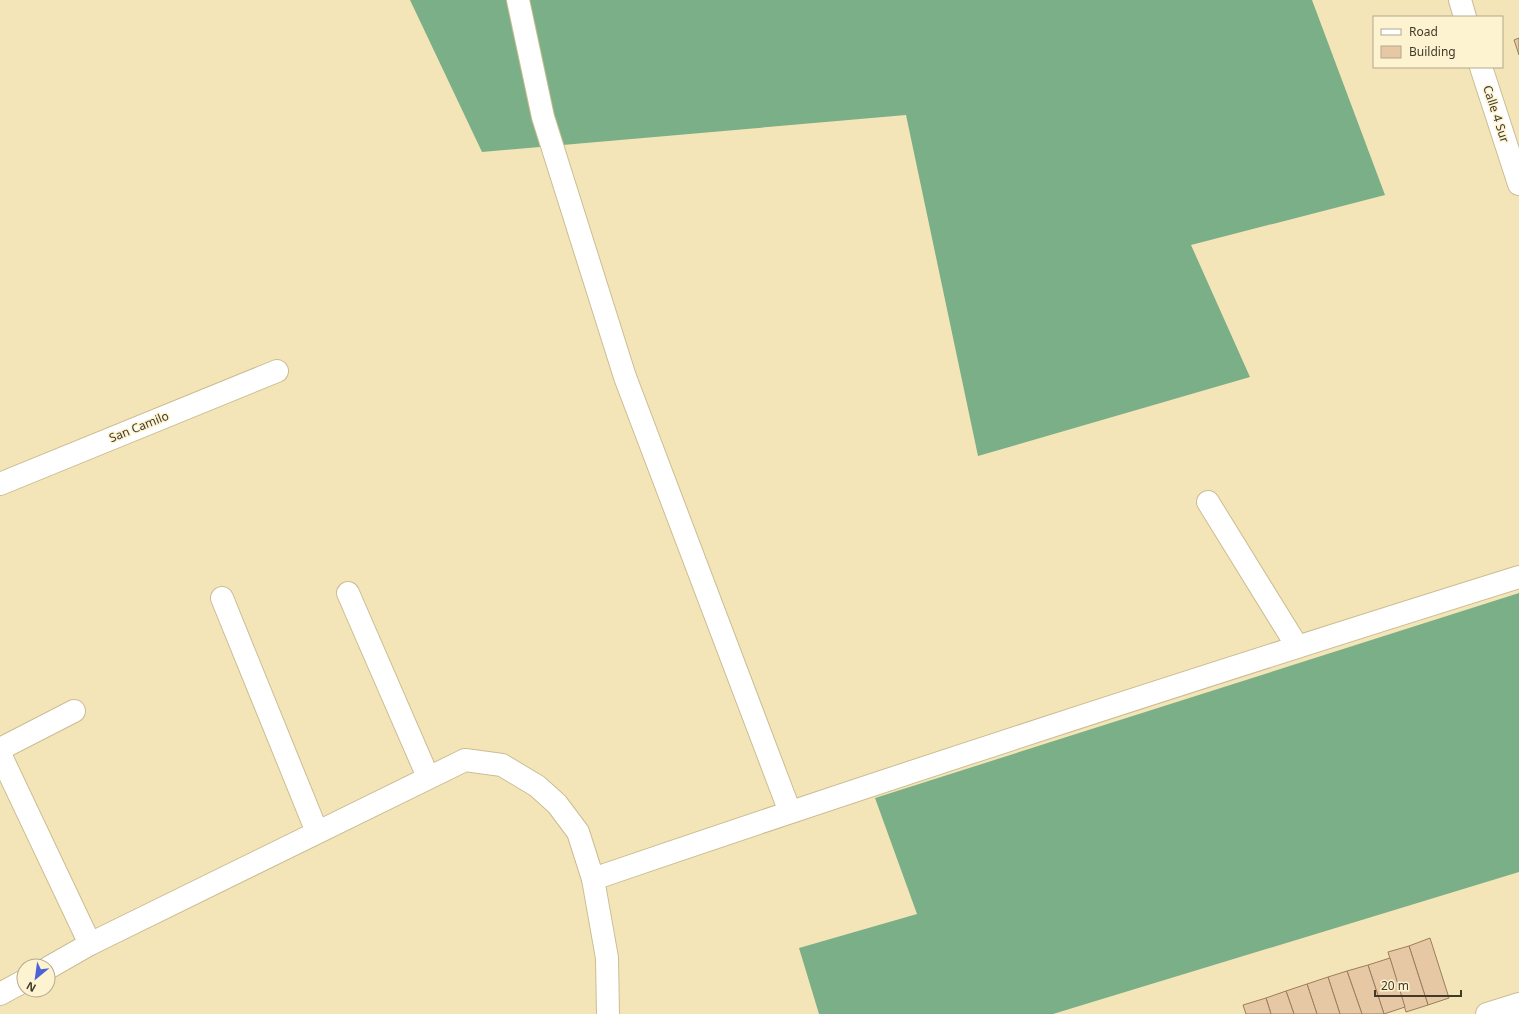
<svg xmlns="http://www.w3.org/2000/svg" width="1519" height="1014" font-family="'Noto Sans',sans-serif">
<rect width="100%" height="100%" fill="#f4e5b9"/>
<g fill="#7aaf87">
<path d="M410 0H1312L1385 195 1191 245 1250 377 978 456 906 115 482 152Z"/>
<path d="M1519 593V872L1053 1014H819L799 948 917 914 875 798Z"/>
</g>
<g fill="#e6c8a4" stroke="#9a7e5c">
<path d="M1519 38V55L1514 40Z"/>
<path d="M1430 938 1449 998 1428 1005 1409 946Z"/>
<path d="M1409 946 1428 1005 1406 1012 1388 952Z"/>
<path d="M1390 958 1405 1007 1384 1014 1368 965Z"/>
<path d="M1368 965 1384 1014H1362L1347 971Z"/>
<path d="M1347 971 1362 1014H1340L1328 977Z"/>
<path d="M1328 977 1340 1014H1317L1307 984Z"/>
<path d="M1307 984 1317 1014H1294L1286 991Z"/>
<path d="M1286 991 1294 1014H1271L1266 998Z"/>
<path d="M1266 998 1271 1014H1246L1243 1005Z"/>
</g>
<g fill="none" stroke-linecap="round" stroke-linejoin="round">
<g stroke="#cbbd92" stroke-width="24">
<g id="minor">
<path d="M518 0 543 117 625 377 790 812"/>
<path d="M1460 0 1465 17"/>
<path d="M1481 67 1519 184"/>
<path d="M0 484 277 371"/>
<path d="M1208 502 1297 646"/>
<path d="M348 593 428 777"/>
<path d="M222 598 317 832"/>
<path d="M0 749 74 711"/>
<path d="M0 754 90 944"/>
<path d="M593 879C900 774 1209 674 1519 577"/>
<path d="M48 968 90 944 465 760 502 765 537 786 557 804 578 832 593 879 607 958 608 1014"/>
<path d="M0 994 24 981"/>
<path d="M1487 1014 1519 1004"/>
</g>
</g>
<use href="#minor" stroke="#fff" stroke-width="22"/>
</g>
<g text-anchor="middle" stroke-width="3" stroke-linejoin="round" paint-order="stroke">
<g font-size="12" fill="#403a29" stroke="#fef3d0">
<text transform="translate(1496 114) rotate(72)" y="4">Calle 4 Sur</text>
<text transform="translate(139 427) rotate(-22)" y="4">San Camilo</text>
</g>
</g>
<rect x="1373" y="16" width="130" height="52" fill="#fef3d0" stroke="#b2a98d"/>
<rect x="1381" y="29" width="20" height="6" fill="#ffffff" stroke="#b2a98d"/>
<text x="1409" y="36" font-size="12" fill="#403a29">Road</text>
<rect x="1381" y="46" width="20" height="12" fill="#e6c8a4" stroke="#b2a98d"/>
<text x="1409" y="56" font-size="12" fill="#403a29">Building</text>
<g transform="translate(36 978) rotate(209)"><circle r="19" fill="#fef3d0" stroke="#b2a98d"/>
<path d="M0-3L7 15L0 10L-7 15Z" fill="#4e62d7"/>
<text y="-6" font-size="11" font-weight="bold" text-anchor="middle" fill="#403a29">N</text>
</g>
<path d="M1375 990v6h86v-6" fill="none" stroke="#403a29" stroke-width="2"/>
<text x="1381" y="990" font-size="12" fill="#403a29" stroke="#fef3d0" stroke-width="3" paint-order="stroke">20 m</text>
</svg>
